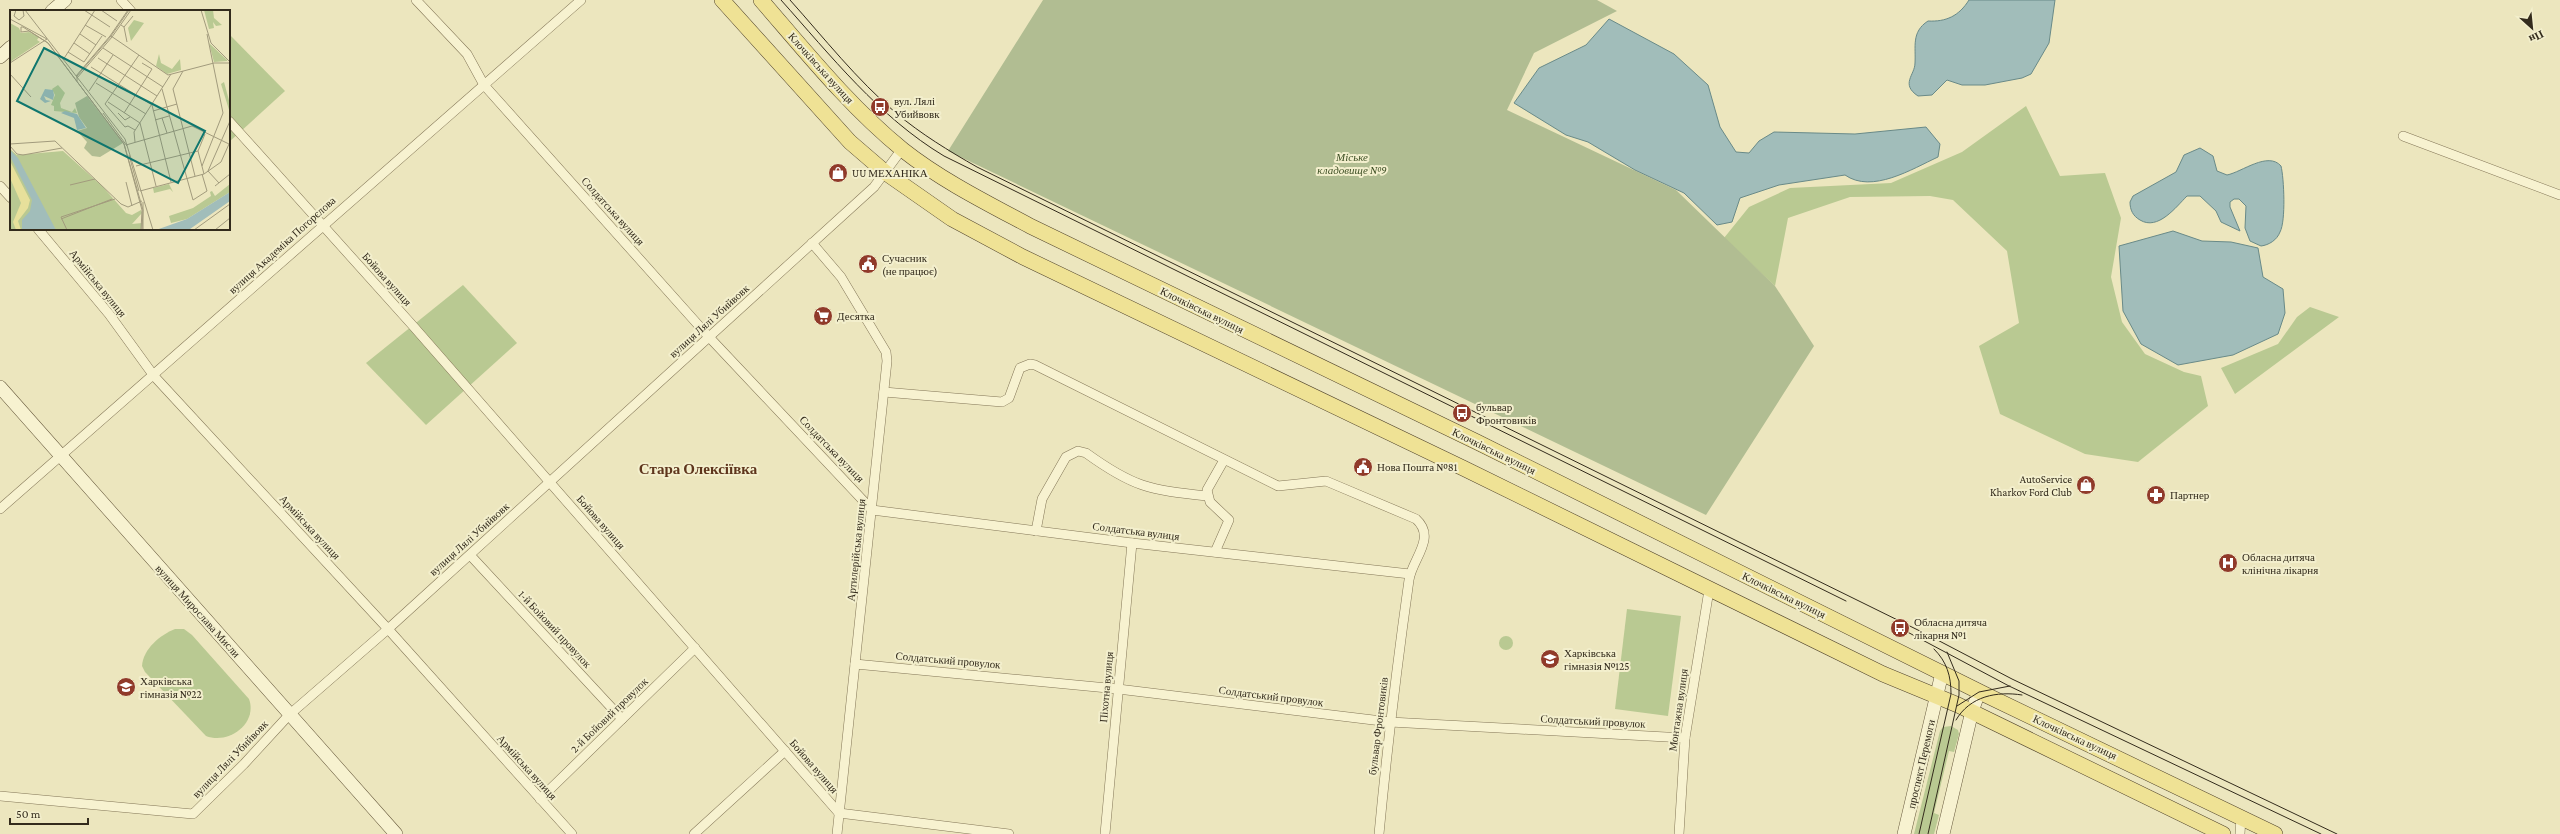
<svg xmlns="http://www.w3.org/2000/svg" width="2560" height="834" font-family="'Crimson Pro',serif">
<rect width="100%" height="100%" fill="#ece6be"/>
<g fill="#b9c992">
<path d="M229 34 285 91 229 142Z"/>
<path d="M2026 106 2060 176 2105 173 2121 218 2111 277 2122 322 2145 354 2184 372 2201 376 2208 406 2138 462 2085 454 2000 414 1979 346 2019 323 2007 251 1953 200 1930 196 1850 197 1788 218 1775 286 1724 238 1749 207 1790 188 1891 183 1962 152Z"/>
<path d="M463 285 517 343 426 425 366 363Z"/>
<path d="M2310 307 2339 317 2235 394 2221 368 2278 344 2297 317Z"/>
<path d="M1627 609 1681 616 1668 716 1615 709Z"/>
<path d="M175 629H184L192 635 249 699C258 724 228 745 206 736L145 672 142 666C143 649 160 635 175 629Z"/>
<circle cx="1506" cy="643" r="7"/>
<path d="M1951 726 1958 730 1959 734 1954 752 1949 751 1934 813 1939 815 1934 834H1914L1940 731 1943 727Z"/>
</g>
<path fill="#b1bd92" d="M1043 0H1597L1617 11 1534 53 1507 110 1676 190 1775 286 1814 346 1706 515 948 151Z"/>
<g fill="#a1bdba" stroke="#698a88">
<path d="M1969 0H2055L2049 43 2031 74 2022 78 1985 85H1962L1947 80 1932 95 1918 96C1900 84 1915 75 1915 63 1916 47 1911 32 1928 21 1946 22 1959 16 1969 0Z"/>
<path d="M1609 19 1674 54 1708 85 1720 127 1736 152 1749 153 1759 141 1774 132 1855 134 1926 127 1940 144 1938 157C1912 169 1872 194 1845 175L1779 185 1740 198 1732 222 1717 225 1684 193 1635 170 1588 142 1566 135 1514 103 1539 68 1586 45Z"/>
<path d="M2200 148 2213 156 2217 171 2227 175C2242 172 2268 151 2281 166 2284 178 2286 221 2280 232 2277 240 2269 245 2261 246L2250 241 2245 228 2246 206 2239 199H2234L2230 202V207L2240 231 2221 222 2216 211 2200 196H2187C2176 207 2158 231 2140 220 2133 216 2130 210 2130 202L2133 196 2176 172 2184 155Z"/>
<path d="M2173 231 2202 241 2231 242 2258 248 2263 277 2283 289 2285 313 2278 334 2233 355 2178 365 2141 344 2123 311 2119 246Z"/>
</g>
<g fill="none" stroke-linecap="round" stroke-linejoin="round">
<g stroke="#837657" stroke-width="10">
<g id="street">
<path d="M121 0 131 11"/>
<path d="M416 0 467 54 484 85 709 337 872 510 1132 543 1410 574"/>
<path d="M229 121 414 327 839 813 1009 834"/>
<path d="M2403 136 2560 195"/>
<path d="M0 186 11 198"/>
<path d="M38 229 109 314 154 376 388 629 572 834"/>
<path d="M812 243 841 277 886 352 887 361 837 834"/>
<path d="M884 392 1002 402 1009 398 1020 368 1030 364 1035 365 1278 486 1326 481 1416 519C1437 538 1412 559 1409 580 1397 665 1387 749 1379 834"/>
<path d="M0 509 581 0"/>
<path d="M1036 531 1042 499 1066 457 1078 451 1086 453C1133 487 1149 490 1207 496"/>
<path d="M1215 552 1229 520 1210 502 1207 490 1224 460"/>
<path d="M470 555 622 719"/>
<path d="M855 664 1118 689 1390 722 1685 738"/>
<path d="M0 796 193 814 244 764 289 715 388 629 874 187 902 149"/>
<path d="M540 799 695 648"/>
<path d="M694 834 785 751"/>
<path d="M1105 834 1132 543"/>
<path d="M1679 834 1685 738 1709 590"/>
<path d="M2240 834 2241 817"/>
</g>
</g>
<g stroke="#65573b" stroke-width="14">
<g id="secondary">
<path d="M52 11 65 0"/>
<path d="M0 57 11 47"/>
<path d="M0 387 396 834"/>
<path d="M1904 834 1942 673"/>
<path d="M1943 834 1972 711 1979 692"/>
</g>
</g>
<g stroke="#50432c" stroke-width="16">
<g id="primary">
<path d="M722 0 850 142 886 173 952 219 1023 257 1463 468 1883 674 1958 705 2223 834"/>
<path d="M761 0C806 52 849 106 903 150 941 180 987 203 1030 226L1477 442 1988 696 2275 834"/>
</g>
</g>
<use href="#street" stroke="#f7f2d0" stroke-width="9"/>
<use href="#secondary" stroke="#f7f2d0" stroke-width="13"/>
<use href="#primary" stroke="#efe295" stroke-width="15"/>
<g stroke="#332b1c" stroke-width="1">
<path d="M781 0C831 56 879 117 944 156L1846 601"/>
<path d="M790 0C824 38 857 80 896 113 921 134 949 151 977 167L1926 634 2012 679 2337 834"/>
<path d="M1898 627 2009 686 2321 834"/>
<path d="M1957 706 1979 692 2010 686"/>
<path d="M1956 720C1970 696 1997 691 2022 695"/>
<path d="M1919 834 1951 694C1951 676 1947 662 1934 649"/>
<path d="M1928 834 1959 695V681L1947 652"/>
</g>
</g>
<defs>
<g id="bus-disc" transform="scale(1)"><circle r="9.5" fill="#903a2a" stroke="#f3efcd"/><path d="M-5-6H5V4H4V6H2V4H-2V6H-4V4H-5ZM-3.5-4V0h7V-4ZM-3.5 1.2v1.5H-2V1.2ZM2 1.2v1.5H3.5V1.2Z" fill="#fff"/></g>
<g id="shop-disc" transform="scale(1)"><circle r="9.5" fill="#903a2a" stroke="#f3efcd"/><path d="M-5-2.5h2.3a2.7 3.5 0 0 1 5.4 0H5L5.5 6h-11ZM-1.5-2.5h3a1.5 2.3 0 0 0-3 0Z" fill="#fff"/></g>
<g id="civic-disc" transform="scale(1)"><circle r="9.5" fill="#903a2a" stroke="#f3efcd"/><path d="M-.6-6.5H3V-4.5H.6V-3L4-1V1h2V6H-6V1h2V-1L-.6-3ZM-1.2 2.5V6h2.4V2.5Z" fill="#fff"/></g>
<g id="supermarket-disc" transform="scale(1)"><circle r="9.5" fill="#903a2a" stroke="#f3efcd"/><path d="M-6-5.5h2.5l.6 2H6L4.5 2H-2.5L-4.4-4H-6ZM-1.5 3.2a1.3 1.3 0 1 0 .1 0ZM3 3.2a1.3 1.3 0 1 0 .1 0Z" fill="#fff"/></g>
<g id="pharmacy-disc" transform="scale(1)"><circle r="9.5" fill="#903a2a" stroke="#f3efcd"/><path d="M-2-6h4v4h4v4h-4v4h-4v-4h-4v-4h4Z" fill="#fff"/></g>
<g id="hospital-disc" transform="scale(1)"><circle r="9.5" fill="#903a2a" stroke="#f3efcd"/><path d="M-5-5h3v3.5h4V-5h3V5h-3V1.5h-4V5h-3Z" fill="#fff"/></g>
<g id="school-disc" transform="scale(1)"><circle r="9.5" fill="#903a2a" stroke="#f3efcd"/><path d="M0-5L7-2L0 1L-7-2ZM-4 1L0 2.5L4 1V4Q0 6-4 4Z" fill="#fff"/></g>
</defs>
<g fill-rule="evenodd">
<use href="#bus-disc" x="880" y="107"/>
<use href="#shop-disc" x="838" y="173"/>
<use href="#civic-disc" x="868" y="264"/>
<use href="#supermarket-disc" x="823" y="316"/>
<use href="#bus-disc" x="1462" y="413"/>
<use href="#civic-disc" x="1363" y="467"/>
<use href="#shop-disc" x="2086" y="485"/>
<use href="#pharmacy-disc" x="2156" y="495"/>
<use href="#hospital-disc" x="2228" y="563"/>
<use href="#bus-disc" x="1900" y="628"/>
<use href="#school-disc" x="1550" y="659"/>
<use href="#school-disc" x="126" y="687"/>
</g>
<g text-anchor="middle" stroke-width="4" stroke-linejoin="round" paint-order="stroke">
<g font-size="11" fill="#332b1c" stroke="#f3efcd">
<text transform="translate(821 68) rotate(48)" y="4">Клочківська вулиця</text>
<text transform="translate(613 211) rotate(48)" y="4">Солдатська вулиця</text>
<text transform="translate(282 245) rotate(-42)" y="4">вулиця Академіка Погорєлова</text>
<text transform="translate(387 279) rotate(48)" y="4">Бойова вулиця</text>
<text transform="translate(98 283) rotate(51)" y="4">Армійська вулиця</text>
<text transform="translate(1202 310) rotate(26)" y="4">Клочківська вулиця</text>
<text transform="translate(709 321) rotate(-42)" y="4">вулиця Лялі Убийвовк</text>
<text transform="translate(832 449) rotate(46)" y="4">Солдатська вулиця</text>
<text transform="translate(1494 451) rotate(26)" y="4">Клочківська вулиця</text>
<text transform="translate(601 522) rotate(49)" y="4">Бойова вулиця</text>
<text transform="translate(310 527) rotate(47)" y="4">Армійська вулиця</text>
<text transform="translate(1136 531) rotate(7)" y="4">Солдатська вулиця</text>
<text transform="translate(469 539) rotate(-42)" y="4">вулиця Лялі Убийвовк</text>
<text transform="translate(856 550) rotate(-84)" y="4">Артилерійська вулиця</text>
<text transform="translate(1784 595) rotate(26)" y="4">Клочківська вулиця</text>
<text transform="translate(198 611) rotate(48)" y="4">вулиця Мирослава Мисли</text>
<text transform="translate(555 629) rotate(47)" y="4">1-й Бойовий провулок</text>
<text transform="translate(948 660) rotate(5)" y="4">Солдатський провулок</text>
<text transform="translate(1106 687) rotate(-85)" y="4">Піхотна вулиця</text>
<text transform="translate(1271 696) rotate(7)" y="4">Солдатський провулок</text>
<text transform="translate(1678 710) rotate(-82)" y="4">Монтажна вулиця</text>
<text transform="translate(609 715) rotate(-44)" y="4">2-й Бойовий провулок</text>
<text transform="translate(1593 721) rotate(3)" y="4">Солдатський провулок</text>
<text transform="translate(1378 726) rotate(-83)" y="4">бульвар Фронтовиків</text>
<text transform="translate(2075 737) rotate(25)" y="4">Клочківська вулиця</text>
<text transform="translate(230 759) rotate(-46)" y="4">вулиця Лялі Убийвовк</text>
<text transform="translate(1921 764) rotate(-77)" y="4">проспект Перемоги</text>
<text transform="translate(814 766) rotate(49)" y="4">Бойова вулиця</text>
<text transform="translate(527 767) rotate(48)" y="4">Армійська вулиця</text>
</g>
<g font-size="11" fill="#332b1c" stroke="#f3efcd" text-anchor="start">
<text x="894" y="105">вул. Лялі<tspan x="894" dy="13">Убийвовк</tspan></text>
<text x="852" y="177">UU МЕХАНІКА</text>
<text x="882" y="262">Сучасник<tspan x="882" dy="13">(не працює)</tspan></text>
<text x="837" y="320">Десятка</text>
<text x="1476" y="411">бульвар<tspan x="1476" dy="13">Фронтовиків</tspan></text>
<text x="1377" y="471">Нова Пошта №81</text>
<text x="2072" y="483" text-anchor="end">AutoService<tspan x="2072" dy="13">Kharkov Ford Club</tspan></text>
<text x="2170" y="499">Партнер</text>
<text x="2242" y="561">Обласна дитяча<tspan x="2242" dy="13">клінічна лікарня</tspan></text>
<text x="1914" y="626">Обласна дитяча<tspan x="1914" dy="13">лікарня №1</tspan></text>
<text x="1564" y="657">Харківська<tspan x="1564" dy="13">гімназія №125</tspan></text>
<text x="140" y="685">Харківська<tspan x="140" dy="13">гімназія №22</tspan></text>
</g>
<g font-size="11" font-style="italic" fill="#3c4e23" stroke="#f3efcd">
<text x="1352" y="161">Міське<tspan x="1352" dy="13">кладовище №9</tspan></text>
</g>
<g font-size="15" font-weight="bold" fill="#5e351c" stroke="#f3efcd">
<text x="698" y="474">Стара Олексіївка</text>
</g>
</g>
<g transform="translate(10 10)">
<rect width="220" height="220" fill="#ece6be"/>
<path d="M194 0H203L204 8 212 15 206 16 203 12 204 18 199 19ZM124 10 134 13 121 31 118 18ZM0 13 9 18 11 23 19 22 29 27 27 30 30 32 0 52ZM199 33 217 50V51L204 52ZM149 44 151 53 162 59 170 49 171 60 157 64 146 56ZM214 72 220 94V103L211 74ZM48 75 55 83 50 93 51 98 62 102 65 98 67 103 44 101V96L41 95 45 85 42 79ZM0 139 7 145 53 141 93 177 116 203 122 205 131 200 132 203 122 214 132 213 131 220H0ZM159 174 163 182 160 179 144 183 143 178ZM220 174V182L177 209 161 213 159 206 183 198 201 186 200 182 202 181 205 186Z" fill="#b9c992"/>
<path d="M0 151 20 190 18 198 8 211 11 220H6L3 212 11 193 0 168Z" fill="#e7e09b"/>
<path d="M77 86 113 133 90 147 82 146 74 138 77 132 67 121 77 118 69 107 65 93Z" fill="#b1bd92"/>
<path d="M35 79 43 80 44 85 43 90 34 86 36 90 41 91 35 93 30 89ZM55 101 67 104 76 118 67 120 64 108 51 103ZM0 140 8 148 46 220H12V210L20 201 22 190 0 146ZM220 182V191L180 219 146 220 177 209Z" fill="#a1bdba"/>
<path fill="none" stroke="#a29b7d" stroke-width="1" d="M6 0 4 6 9 10 14 6 13 0M15 0 115 129 143 220M74 0 100 17M91 0 107 11M191 0 201 33 220 52M0 9 37 29M75 15 96 27M111 15 114 17 117 32M114 17 123 6M70 24 86 35M101 26 158 65 204 53H219M64 33 80 44M93 38 153 77M58 42 74 52 92 26M88 48 147 86M53 50 85 0M0 53 37 29M81 57 142 95 161 172M173 61 163 79 185 166M0 64 21 87M66 66 100 26 118 0M67 68 102 27 121 0M67 71V66L101 26 119 0M86 73 136 104M152 79 183 190 197 181 192 164M79 81 103 45M98 92 130 113 146 176M143 101 167 94M93 103 117 136M108 103 115 110 120 107M114 103 142 59 132 53M152 108 157 123M145 110 159 106M125 120 118 116 115 117 95 94 129 45M125 132 124 122 161 64M0 134 45 131 111 194 118 197 132 191M116 135 182 116 219 134 211 152 194 164 130 181M0 136 7 144 13 145 52 138M188 141 194 164M119 145 129 181M126 156 188 141 195 124M192 156 213 103 197 24M116 172 122 196M209 173 198 161 220 111M60 175 85 169M205 176 220 164M51 209 102 189M57 220 51 207 105 189M131 220 132 200 114 134 38 33 19 21 11 22V17H13L38 33 114 134 133 200 132 220M133 220V192M184 220 220 194M205 220 220 208"/>
<path fill="#0f766e" fill-opacity="0.15" stroke="#0f766e" stroke-width="2" d="M34 38 195 121 168 173 7 91Z"/>
<rect width="220" height="220" fill="none" stroke="#332b1c" stroke-width="2"/>
</g>
<g transform="translate(2532 28) rotate(153)" stroke="#f3efcd" stroke-width="3" paint-order="stroke">
<path d="M0-3L7 15L0 10L-7 15Z" fill="#332b1c"/>
<text y="-6" font-size="11" font-weight="bold" text-anchor="middle" fill="#332b1c">Пн</text>
</g>
<path d="M10 818v6h78v-6" fill="none" stroke="#332b1c" stroke-width="2"/>
<text x="16" y="818" font-size="12" fill="#332b1c" stroke="#f3efcd" stroke-width="3" paint-order="stroke">50 m</text>
</svg>
